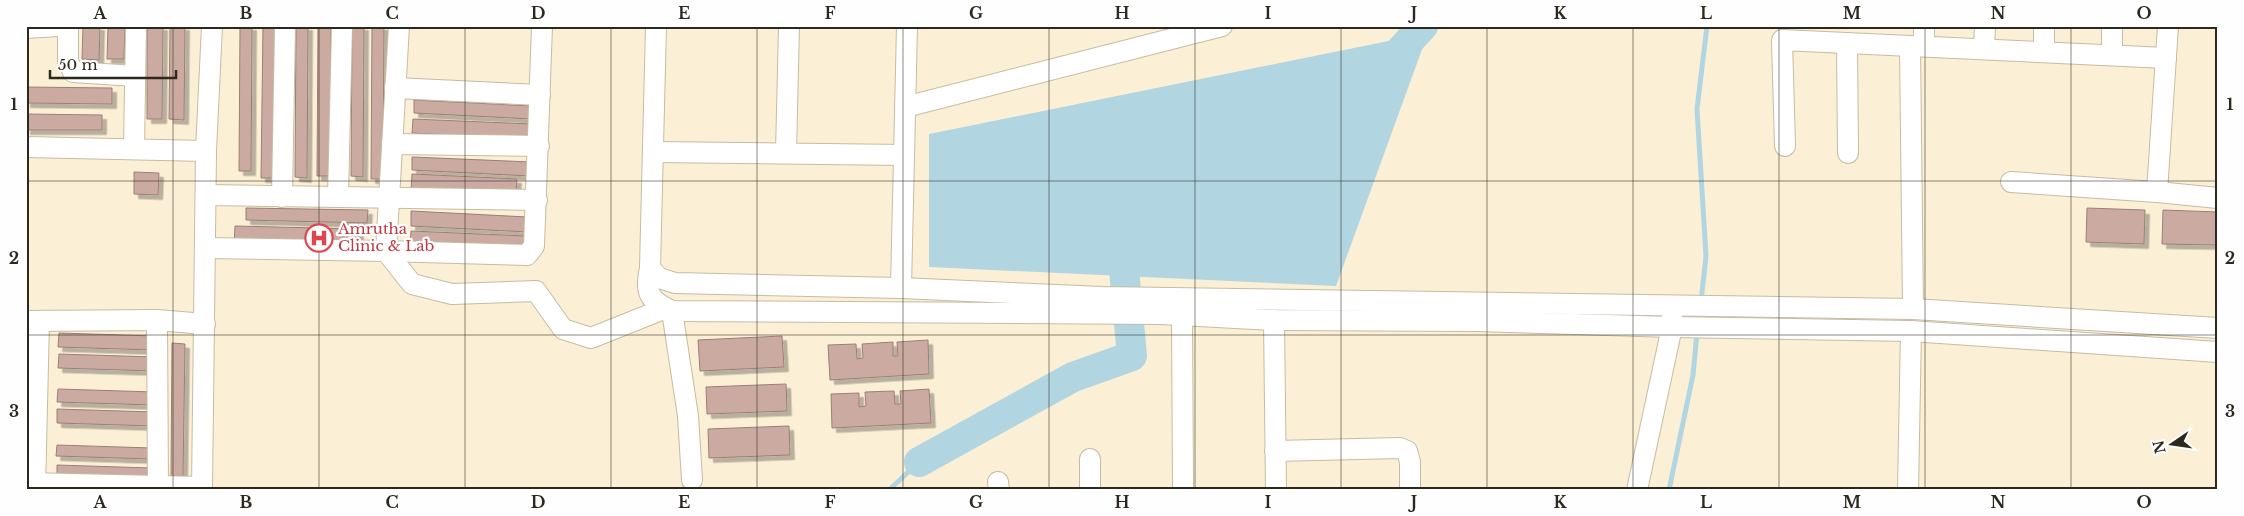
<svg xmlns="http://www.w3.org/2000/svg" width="2244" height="516" font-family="'Libre Baskerville',serif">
<defs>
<filter id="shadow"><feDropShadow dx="4.5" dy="4.5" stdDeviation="0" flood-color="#0004"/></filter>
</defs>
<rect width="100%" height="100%" fill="#fbf0d6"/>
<path fill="#b2d5e2" d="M1428 33 1336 286 929 267V134Z"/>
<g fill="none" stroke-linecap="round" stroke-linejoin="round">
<g stroke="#b2d5e2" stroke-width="5">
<path d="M1701 302 1706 256 1697 109 1707 26"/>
<path d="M889 490 919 462"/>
<path d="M1669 490 1693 375 1697 333"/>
</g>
<g stroke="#b2d5e2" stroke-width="30">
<path d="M1386 66 1423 26"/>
<path d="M919 462 1073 377 1132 356 1121 237"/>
</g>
</g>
<g fill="#cbaaa1" stroke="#9b7f77" filter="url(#shadow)">
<path d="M83 26H100L99 60 82 59Z"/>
<path d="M108 26H125L124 59H107Z"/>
<path d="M147 26H163L162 119H147Z"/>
<path d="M170 26H185L184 120 169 119Z"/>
<path d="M240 26H252L251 171H239Z"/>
<path d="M263 26H275L274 178H261Z"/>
<path d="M296 26H308L307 178 295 177Z"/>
<path d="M318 26H331L330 176H317Z"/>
<path d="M352 26H364L363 177 351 176Z"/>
<path d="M372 26H384L383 179H371Z"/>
<path d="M26 87 112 88V104L26 103Z"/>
<path d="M414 100 532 106V119L414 113Z"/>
<path d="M26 114 102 115V130H26Z"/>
<path d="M413 119 531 124 530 139 412 133Z"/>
<path d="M412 157 531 162 530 176 412 170Z"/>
<path d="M134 172 159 173 158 195 134 194Z"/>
<path d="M412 174 517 179 516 195 411 190Z"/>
<path d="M246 208 368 210 367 223 246 220Z"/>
<path d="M2087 208 2145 210 2144 244 2086 242Z"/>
<path d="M2163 210 2218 212V245L2162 244Z"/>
<path d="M411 211 527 217V232L411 226Z"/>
<path d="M235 226 359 229V248L234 245Z"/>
<path d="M411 231 525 236V251L410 246Z"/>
<path d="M59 333 155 336 154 350 58 347Z"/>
<path d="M782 336 784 367 700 371 698 340Z"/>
<path d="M928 340 929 374 830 380 828 345 856 344 857 359 863 358 862 344 893 342V356H898L897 342Z"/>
<path d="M172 343 185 344 183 476H171Z"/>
<path d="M59 354 155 357V371L58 368Z"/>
<path d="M786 384 787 411 707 414 706 387Z"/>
<path d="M58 389 155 392 154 405 57 402Z"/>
<path d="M929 389 931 423 832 428 831 394 859 393V407L866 406 865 392 894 391 895 404H901L900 391Z"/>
<path d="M57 409 154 412 153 426 57 423Z"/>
<path d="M789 426 790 455 709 458 708 429Z"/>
<path d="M57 445 152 448 151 459 56 456Z"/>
<path d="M57 465 151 468V480L57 477Z"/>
</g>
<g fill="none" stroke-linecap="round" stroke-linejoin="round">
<g stroke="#c6bca3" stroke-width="22">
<g id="minor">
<path d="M68 26V61L73 72 135 76"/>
<path d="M399 26 386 251 527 255 534 246 542 26"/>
<path d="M656 26 650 268C645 293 648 300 672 311L1161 314 1274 320 1477 321 1672 327 1911 331 2218 352"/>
<path d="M2112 26V55"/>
<path d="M2168 26 2157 192 2218 198"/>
<path d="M26 28 58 26"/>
<path d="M1847 43 1848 153"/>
<path d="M1910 46 1913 309"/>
<path d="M1924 46V26"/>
<path d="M1984 49 1985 26"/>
<path d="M2044 52V26"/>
<path d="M395 88 540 95"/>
<path d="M905 107 1222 26"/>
<path d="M392 144 539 146"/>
<path d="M1785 146 1782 40 2166 58"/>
<path d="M26 147 206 151"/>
<path d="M134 148 136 26"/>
<path d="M654 152 904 155"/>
<path d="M786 153 789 26"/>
<path d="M2011 182 2157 192"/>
<path d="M206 195 537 200"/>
<path d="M282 197 285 26"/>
<path d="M338 197 342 26"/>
<path d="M206 248 386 251 412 284 452 294 536 291 563 329 591 338 666 308"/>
<path d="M650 268 659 278 675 283 901 288 1102 297 1913 309 2218 328"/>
<path d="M901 288 907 26"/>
<path d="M672 311 688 416 692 480"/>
<path d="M1182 315 1183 490"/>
<path d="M157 320 158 490"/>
<path d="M1274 320 1276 490"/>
<path d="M26 321 157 320 205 324"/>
<path d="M1275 451 1400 448 1407 451 1410 462V490"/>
<path d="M1090 459V490"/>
<path d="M998 482 999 490"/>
<path d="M26 483 202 487"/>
<path d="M35 490 39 321"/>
<path d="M202 490 206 151 212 26"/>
<path d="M1637 490 1672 327V315"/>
<path d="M1908 490 1911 331"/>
</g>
</g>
<use href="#minor" stroke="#fff" stroke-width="20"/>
</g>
<path fill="none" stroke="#2c281e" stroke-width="1" stroke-opacity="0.55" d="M173 26V490M319 26V490M465 26V490M611 26V490M757 26V490M903 26V490M1049 26V490M1195 26V490M1341 26V490M1487 26V490M1633 26V490M1779 26V490M1925 26V490M2071 26V490M26 181H2218M26 335H2218"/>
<defs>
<g id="hospital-ring" transform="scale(1.4375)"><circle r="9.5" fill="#fefefe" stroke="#e0444e" stroke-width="1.5"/><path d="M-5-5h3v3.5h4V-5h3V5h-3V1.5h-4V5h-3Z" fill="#e0444e"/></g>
</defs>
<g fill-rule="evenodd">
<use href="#hospital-ring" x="319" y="238"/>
</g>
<g text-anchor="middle" stroke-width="4.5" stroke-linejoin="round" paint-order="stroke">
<g font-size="15" fill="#be3a42" stroke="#fefefe" text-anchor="start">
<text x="338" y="234">Amrutha<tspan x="338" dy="17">Clinic &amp; Lab</tspan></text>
</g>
</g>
<rect width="2244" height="516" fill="none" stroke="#fefefe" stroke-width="55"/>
<g transform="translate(2172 444) rotate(257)" stroke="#fefefe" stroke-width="4" paint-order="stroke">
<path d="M0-4L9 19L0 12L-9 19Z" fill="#2c281e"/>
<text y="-8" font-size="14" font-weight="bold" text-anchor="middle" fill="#2c281e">N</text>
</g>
<path d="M50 70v8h126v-8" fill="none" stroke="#2c281e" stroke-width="2.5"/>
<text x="58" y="70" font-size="15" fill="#2c281e" stroke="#fefefe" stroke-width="4" paint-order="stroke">50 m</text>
<rect x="28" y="28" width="2188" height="460" fill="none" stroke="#2c281e" stroke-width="2"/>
<g font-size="16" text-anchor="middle" font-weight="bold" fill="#2c281e">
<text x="100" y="19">A</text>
<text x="246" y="19">B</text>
<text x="392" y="19">C</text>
<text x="538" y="19">D</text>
<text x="684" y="19">E</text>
<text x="830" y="19">F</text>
<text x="976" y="19">G</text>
<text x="1122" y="19">H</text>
<text x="1268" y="19">I</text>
<text x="1414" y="19">J</text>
<text x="1560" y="19">K</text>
<text x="1706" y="19">L</text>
<text x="1852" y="19">M</text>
<text x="1998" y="19">N</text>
<text x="2144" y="19">O</text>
<text x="14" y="110">1</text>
<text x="2230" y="110">1</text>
<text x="14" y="264">2</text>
<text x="2230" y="264">2</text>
<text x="14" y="417">3</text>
<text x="2230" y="417">3</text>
<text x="100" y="508">A</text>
<text x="246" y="508">B</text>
<text x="392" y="508">C</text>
<text x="538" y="508">D</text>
<text x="684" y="508">E</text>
<text x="830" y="508">F</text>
<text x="976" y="508">G</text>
<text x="1122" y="508">H</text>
<text x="1268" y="508">I</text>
<text x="1414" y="508">J</text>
<text x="1560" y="508">K</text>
<text x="1706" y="508">L</text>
<text x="1852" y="508">M</text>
<text x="1998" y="508">N</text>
<text x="2144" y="508">O</text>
</g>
</svg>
